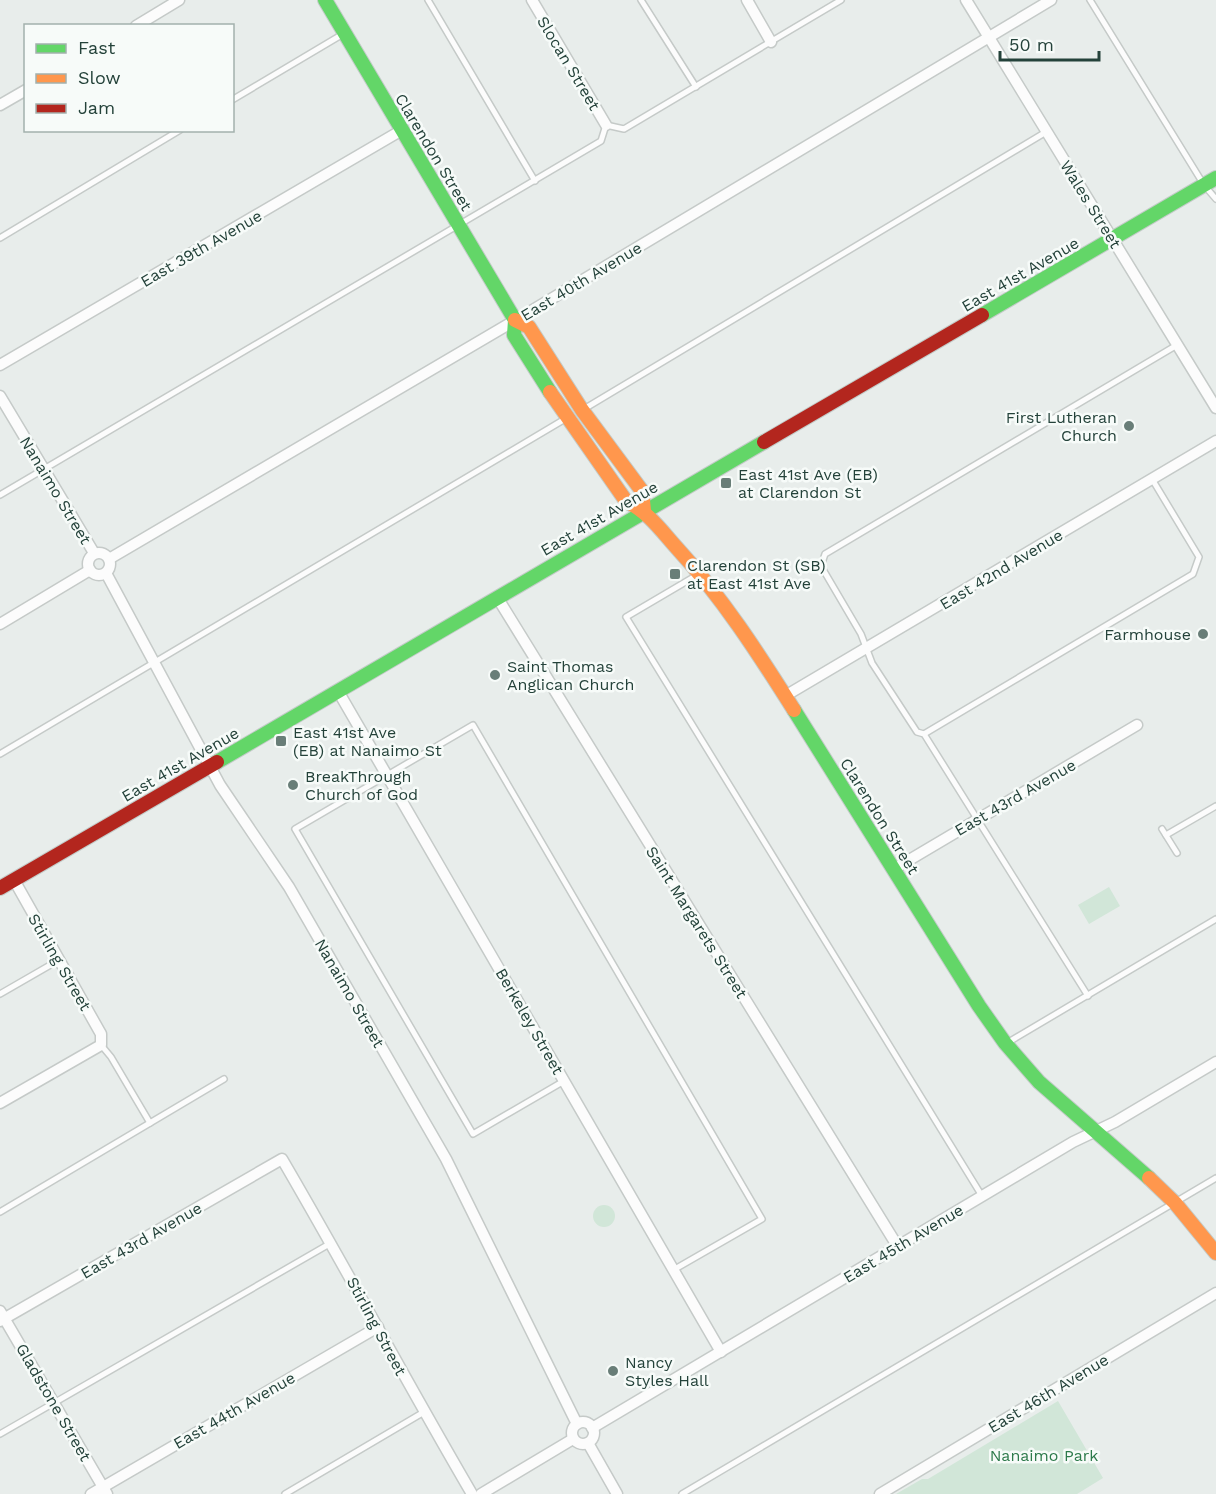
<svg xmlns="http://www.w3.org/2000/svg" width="1216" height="1494" font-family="'Work Sans',sans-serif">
<rect width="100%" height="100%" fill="#e8edeb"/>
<g fill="#d1e6d8">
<path d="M1109 887 1120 906 1089 924 1078 905Z"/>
<circle cx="604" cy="1216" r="11"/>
<path d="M1058 1401 1103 1478 1077 1494H896L922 1479H928Z"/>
</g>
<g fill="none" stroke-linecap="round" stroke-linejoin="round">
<g stroke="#c5cac8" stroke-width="8">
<g id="lane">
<path d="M428 0 535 181"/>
<path d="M641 0 696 87"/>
<path d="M1090 0 1204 185 1216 199"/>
<path d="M232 100 343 34"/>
<path d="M0 238 180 130"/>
<path d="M584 409 1046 132"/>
<path d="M0 495 601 141 606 125 624 129 841 0"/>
<path d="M699 574 626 617 982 1196"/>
<path d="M924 734 1193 574 1199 557 1152 479"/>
<path d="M0 754 565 419"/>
<path d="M1162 829 1177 853"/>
<path d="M1166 835 1216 806"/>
<path d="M0 994 59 960"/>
<path d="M1088 996 924 734 917 732 872 663 861 634 821 566 825 554 1177 345"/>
<path d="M1007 1043 1216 919"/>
<path d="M101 1045 111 1057 150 1123"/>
<path d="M564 1081 473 1134 295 829 473 725 762 1219 675 1269"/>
<path d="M0 1212 224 1079"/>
<path d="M0 1434 331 1243"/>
<path d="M285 1494 424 1412"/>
<path d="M682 1494 1216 1178"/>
</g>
</g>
<g stroke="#c5cac8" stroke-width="13">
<g id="street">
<path d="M532 0 606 125"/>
<path d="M747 0 771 42"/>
<path d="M966 0 1216 408"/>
<path d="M136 26 179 0"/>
<path d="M0 105 26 90"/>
<path d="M0 365 402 130"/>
<path d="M0 396 94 553"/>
<circle cx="99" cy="564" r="11"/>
<path d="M109 559 531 311 1051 0"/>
<path d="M106 573 220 785 289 887 446 1159 577 1424"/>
<path d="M497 597 898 1247"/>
<path d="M0 624 90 570"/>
<path d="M338 691 721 1352"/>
<path d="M785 696 1216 441"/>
<path d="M894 869 1137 725"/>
<path d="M0 1103 101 1045V1034L14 880"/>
<path d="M0 1311 107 1494"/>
<path d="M0 1321 282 1159C347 1270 407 1383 472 1494"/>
<circle cx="583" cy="1433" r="11"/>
<path d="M592 1428 1073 1142 1115 1122 1216 1062"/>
<path d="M588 1443 617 1494"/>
<path d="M91 1494 378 1327"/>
<path d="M481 1494 573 1439"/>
<path d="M880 1494 1216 1293"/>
</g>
</g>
<g stroke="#c3cbc8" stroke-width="16">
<g id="fast">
<path d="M325 0 515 320 514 335 550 392"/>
<path d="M982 315 1216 178"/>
<path d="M794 710 979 1006 1005 1043 1039 1082 1149 1178"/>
<path d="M217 762 764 442"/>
</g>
</g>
<g stroke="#c3cbc8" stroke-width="16">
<g id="slow">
<path d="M515 320 529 327 582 410 642 491 644 510"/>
<path d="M550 392 626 501C648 512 660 529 676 547 722 597 758 653 794 710"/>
<path d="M1149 1178 1175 1203 1216 1253"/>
</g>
</g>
<g stroke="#c3cbc8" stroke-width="16">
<g id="jam">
<path d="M764 442 982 315"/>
<path d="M0 888 217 762"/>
</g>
</g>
<use href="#lane" stroke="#fcfcfc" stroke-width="5"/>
<use href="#street" stroke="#fcfcfc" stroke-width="10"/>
<use href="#fast" stroke="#63d668" stroke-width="14"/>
<use href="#slow" stroke="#ff974d" stroke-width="14"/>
<use href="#jam" stroke="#b3261e" stroke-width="14"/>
</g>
<g fill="#697e78" stroke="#f7fbf9" stroke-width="2">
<circle cx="1129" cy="426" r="6"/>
<rect x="720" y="477" width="12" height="12" rx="3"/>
<rect x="669" y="568" width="12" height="12" rx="3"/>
<circle cx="1203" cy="634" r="6"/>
<circle cx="495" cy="675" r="6"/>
<rect x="275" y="735" width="12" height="12" rx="3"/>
<circle cx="293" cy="785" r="6"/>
<circle cx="613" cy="1371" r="6"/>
</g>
<g text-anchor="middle" stroke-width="5" stroke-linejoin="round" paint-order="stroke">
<g font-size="16" fill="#24423a" stroke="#f7fbf9">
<text transform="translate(569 63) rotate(59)" y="6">Slocan Street</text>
<text transform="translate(434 152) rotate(59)" y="6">Clarendon Street</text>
<text transform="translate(1091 204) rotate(58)" y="6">Wales Street</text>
<text transform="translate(201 248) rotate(-30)" y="6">East 39th Avenue</text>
<text transform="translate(1020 274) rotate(-30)" y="6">East 41st Avenue</text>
<text transform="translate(581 281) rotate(-31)" y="6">East 40th Avenue</text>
<text transform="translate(56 490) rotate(59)" y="6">Nanaimo Street</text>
<text transform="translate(599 518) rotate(-30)" y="6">East 41st Avenue</text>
<text transform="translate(1001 569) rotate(-31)" y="6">East 42nd Avenue</text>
<text transform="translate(180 764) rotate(-30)" y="6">East 41st Avenue</text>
<text transform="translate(1015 797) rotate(-30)" y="6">East 43rd Avenue</text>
<text transform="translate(880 816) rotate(58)" y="6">Clarendon Street</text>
<text transform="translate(697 922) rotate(58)" y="6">Saint Margarets Street</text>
<text transform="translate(60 962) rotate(60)" y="6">Stirling Street</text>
<text transform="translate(350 993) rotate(60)" y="6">Nanaimo Street</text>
<text transform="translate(530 1021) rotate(60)" y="6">Berkeley Street</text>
<text transform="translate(141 1240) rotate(-30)" y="6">East 43rd Avenue</text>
<text transform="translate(903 1243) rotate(-31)" y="6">East 45th Avenue</text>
<text transform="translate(377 1326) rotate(62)" y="6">Stirling Street</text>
<text transform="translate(1048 1393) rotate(-31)" y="6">East 46th Avenue</text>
<text transform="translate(54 1402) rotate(60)" y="6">Gladstone Street</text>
<text transform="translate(234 1410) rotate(-30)" y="6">East 44th Avenue</text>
</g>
<g font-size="16" fill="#24423a" stroke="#f7fbf9" text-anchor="start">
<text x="1117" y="423" text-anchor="end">First Lutheran<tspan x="1117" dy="18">Church</tspan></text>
<text x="738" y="480">East 41st Ave (EB)<tspan x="738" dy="18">at Clarendon St</tspan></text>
<text x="687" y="571">Clarendon St (SB)<tspan x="687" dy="18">at East 41st Ave</tspan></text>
<text x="1191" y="640" text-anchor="end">Farmhouse</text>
<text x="507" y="672">Saint Thomas<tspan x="507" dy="18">Anglican Church</tspan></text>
<text x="293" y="738">East 41st Ave<tspan x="293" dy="18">(EB) at Nanaimo St</tspan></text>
<text x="305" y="782">BreakThrough<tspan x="305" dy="18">Church of God</tspan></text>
<text x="625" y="1368">Nancy<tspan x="625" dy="18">Styles Hall</tspan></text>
</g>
<g font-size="16" fill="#2d7a4b" stroke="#f7fbf9">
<text x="1044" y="1461">Nanaimo Park</text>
</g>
</g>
<rect x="24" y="24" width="210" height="108" fill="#f7fbf9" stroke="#a3b1ad" stroke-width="1.5"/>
<rect x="36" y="44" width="30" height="9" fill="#63d668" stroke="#a3b1ad" stroke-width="1.5"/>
<text x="78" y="54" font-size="18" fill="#24423a">Fast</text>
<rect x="36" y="74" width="30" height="9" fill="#ff974d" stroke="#a3b1ad" stroke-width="1.5"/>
<text x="78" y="84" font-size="18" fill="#24423a">Slow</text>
<rect x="36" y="104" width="30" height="9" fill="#b3261e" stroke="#a3b1ad" stroke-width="1.5"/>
<text x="78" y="114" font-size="18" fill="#24423a">Jam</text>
<path d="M1000 51v9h99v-9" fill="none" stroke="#24423a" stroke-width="3"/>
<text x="1009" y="51" font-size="18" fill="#24423a" stroke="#f7fbf9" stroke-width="4.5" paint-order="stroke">50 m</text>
</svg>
